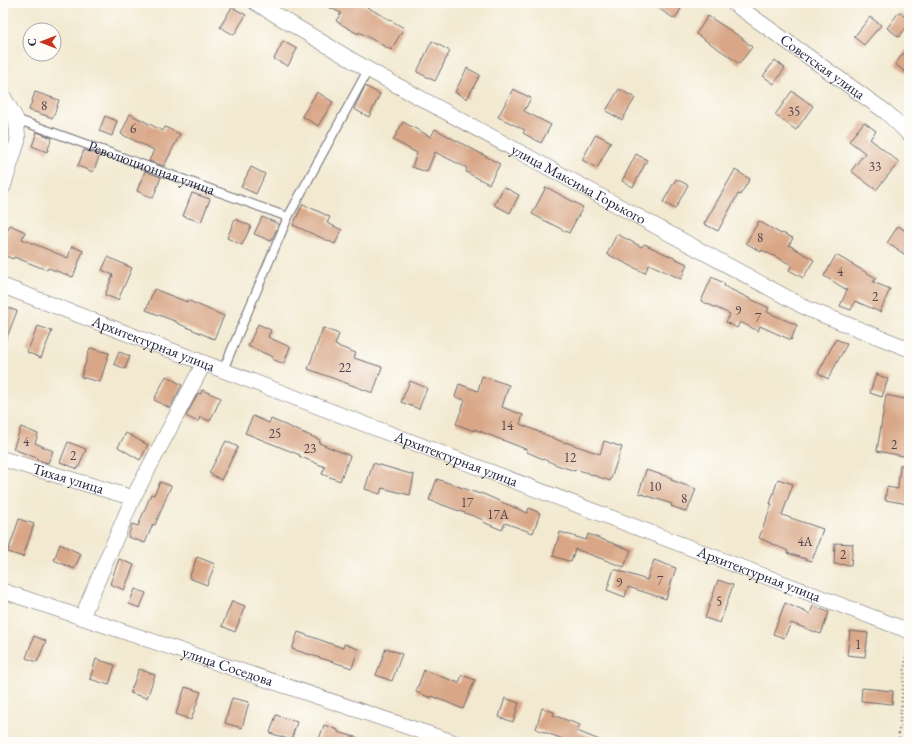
<svg xmlns="http://www.w3.org/2000/svg" width="912" height="745" font-family="'EB Garamond',serif">
<rect width="100%" height="100%" fill="#fdfcf7"/>
<filter id="ink" filterUnits="userSpaceOnUse"><feTurbulence type="fractalNoise" baseFrequency=".025" numOctaves="2"/><feDisplacementMap in="SourceGraphic" scale="8" xChannelSelector="R" yChannelSelector="G"/><feConvolveMatrix kernelMatrix="1 2 1 2 8 2 1 2 1" color-interpolation-filters="sRGB"/></filter>
<filter id="wash" filterUnits="userSpaceOnUse"><feTurbulence type="fractalNoise" baseFrequency=".012" numOctaves="4" result="noise"/><feDisplacementMap in="SourceGraphic" scale="16" xChannelSelector="R" yChannelSelector="G"/><feGaussianBlur stdDeviation="0.9" result="paint"/><feColorMatrix in="noise" values="0 0 0 0 0 0 0 0 0 0 0 0 0 0 0 0 0 1.4 0 .05"/><feComposite in="paint" operator="in"/></filter>
<g filter="url(#wash)">
<rect width="100%" height="100%" fill="#f2e9d0"/>
<g id="blocks">
<g fill="#d9a787">
<path d="M320 3H360L404 28 391 50 359 32 358 34 336 21 341 13Z"/>
<path d="M650 3H684L675 19Z"/>
<path d="M232 7 246 15 234 35 220 27Z"/>
<path d="M899 12 909 20V24L899 37 887 28Z"/>
<path d="M708 16 742 38 752 47 739 64 726 54 696 34Z"/>
<path d="M870 17 881 25 864 45 854 37Z"/>
<path d="M283 41 297 49 288 66 274 59Z"/>
<path d="M432 41 450 51 435 81 417 72Z"/>
<path d="M909 46V75L895 64Z"/>
<path d="M775 60 785 68 774 84 763 76Z"/>
<path d="M467 68 480 75 467 99 455 92Z"/>
<path d="M365 86 380 94 369 117 354 109Z"/>
<path d="M513 89 531 98 524 111 551 125 541 143 523 133 525 130 498 117Z"/>
<path d="M619 89 635 98 622 120 606 111Z"/>
<path d="M792 91 813 106 796 130 775 115Z"/>
<path d="M35 92 59 100 53 118 29 110Z"/>
<path d="M317 92 333 102 318 126 302 116Z"/>
<path d="M130 114 163 131 165 127 180 134 164 166 149 161 154 150 121 134Z"/>
<path d="M105 116 117 121 112 136 99 131Z"/>
<path d="M403 122 431 137 435 129 500 164 489 184 466 172 467 168 435 152 427 172 412 167 417 153 393 140Z"/>
<path d="M864 122 876 131 870 139 899 162 876 190 851 171 865 153 849 141Z"/>
<path d="M37 132 52 138 47 152 32 146Z"/>
<path d="M596 134 611 142 597 168 582 160Z"/>
<path d="M84 150 100 155 93 172 78 166Z"/>
<path d="M636 154 647 160 633 187 622 181Z"/>
<path d="M251 167 265 174 256 194 241 187Z"/>
<path d="M735 170 750 179 740 195 738 194 718 231 704 224Z"/>
<path d="M145 171 161 177 153 198 137 191Z"/>
<path d="M676 179 688 185 675 209 663 202Z"/>
<path d="M504 187 519 195 510 213 494 205Z"/>
<path d="M546 187 583 207 569 233 532 214Z"/>
<path d="M192 193 210 199 201 222 183 216Z"/>
<path d="M303 204 330 217 327 223 342 230 335 244 293 225Z"/>
<path d="M262 217 279 224 271 241 254 234Z"/>
<path d="M235 219 251 226 242 245 227 238Z"/>
<path d="M759 221 781 234 782 233 793 238 789 245 814 260 803 278 789 270 792 265 762 250 761 252 746 243Z"/>
<path d="M10 225 25 232 22 239 68 258 72 246 83 251 73 277 48 268 47 270 14 257 13 259 3 255V241Z"/>
<path d="M898 226 909 233V257L887 243Z"/>
<path d="M617 234 642 247 644 244 687 264 681 279 649 264 645 273 607 254Z"/>
<path d="M836 255 876 278 873 282 890 289 880 312 855 301 851 310 840 306 847 290 824 276Z"/>
<path d="M108 257 132 268 118 300 105 295 113 275 102 270Z"/>
<path d="M712 277 725 284 724 286 769 308 767 312 797 325 791 340 760 326 758 331 740 322 737 328 726 322 730 314 701 301Z"/>
<path d="M154 289 187 302V300L224 316 214 339 177 323V322L146 310Z"/>
<path d="M6 307 17 311 4 345 3 344V314Z"/>
<path d="M258 324 271 330 268 337 290 347 284 364 272 359 273 357 248 346Z"/>
<path d="M38 326 52 331 41 358 27 352Z"/>
<path d="M323 328 339 334 335 345 356 353 354 358 382 367 373 393 308 369Z"/>
<path d="M836 339 847 344 828 379 818 373Z"/>
<path d="M90 348 109 353 100 382 81 377Z"/>
<path d="M119 352 130 356 125 369 114 364Z"/>
<path d="M876 374 888 379 882 397 870 393Z"/>
<path d="M166 376 182 385 170 408 154 400Z"/>
<path d="M482 376 509 385 502 407 523 415 520 424 565 443V442L600 454 604 441 622 447 610 481 576 469 575 471 557 465 527 452 528 450 474 429V431L456 424 465 400 455 397 459 384 478 391Z"/>
<path d="M410 381 427 388 419 409 401 402Z"/>
<path d="M202 390 221 398 210 421 200 417 198 422 186 416 198 393 201 394Z"/>
<path d="M886 395 909 400V457L877 451Z"/>
<path d="M253 416 269 423 271 419 320 440 319 443 350 456 340 481 322 474 325 467 299 456 300 455 245 433Z"/>
<path d="M21 427 38 434 35 443 53 451 48 463 37 460V458L13 449Z"/>
<path d="M126 433 148 445 140 460 118 447Z"/>
<path d="M226 441 238 447 221 480 209 473Z"/>
<path d="M68 442 86 449 78 469 60 462Z"/>
<path d="M373 463 414 475 410 495 382 488 380 494 365 489Z"/>
<path d="M900 465H909L908 504 885 500 887 487 898 489Z"/>
<path d="M646 470 672 478 671 480 696 489 687 512 671 506 672 504 639 493Z"/>
<path d="M437 479 480 494 481 493 527 513 529 508 540 513 533 533 505 523 502 530 483 522 484 520 429 500Z"/>
<path d="M778 479 793 484 782 515 823 529 812 561 787 553 788 551 759 538 772 504H770Z"/>
<path d="M160 482 171 486 155 525 153 524 145 543 128 537 132 524 138 526 151 494 154 495Z"/>
<path d="M19 519 34 524 23 557 8 552Z"/>
<path d="M560 532 586 540 588 534 631 550 624 567 575 549 571 562 553 556Z"/>
<path d="M835 543 853 544 851 565 834 564Z"/>
<path d="M60 544 81 554 74 569 54 560Z"/>
<path d="M197 557 215 564 207 585 189 578Z"/>
<path d="M119 559 134 565 124 590 110 584Z"/>
<path d="M654 560 676 568 666 599 628 587 625 597 607 590 614 569 647 580Z"/>
<path d="M718 580 733 585 720 623 705 618Z"/>
<path d="M135 589 146 593 140 608 129 604Z"/>
<path d="M232 601 245 606 235 632 222 626Z"/>
<path d="M785 603 810 614 813 606 829 612 821 634 791 623 784 638 773 634Z"/>
<path d="M850 631 868 633 865 657 847 655Z"/>
<path d="M298 632 343 648 344 644 358 649 352 668 292 649Z"/>
<path d="M34 636 46 641 37 662 26 658Z"/>
<path d="M386 648 402 654 392 681 376 675Z"/>
<path d="M96 659 115 665 109 685 90 679Z"/>
<path d="M139 669 155 675 147 698 130 693Z"/>
<path d="M424 670 459 683 462 675 475 680 463 709 432 696 431 698 416 692Z"/>
<path d="M185 687 201 692 191 720 176 714Z"/>
<path d="M862 688 893 691 892 704 861 701Z"/>
<path d="M232 698 249 702 242 728 225 723Z"/>
<path d="M505 698 519 703 513 722 499 717Z"/>
<path d="M542 708 554 712 553 715 580 725 577 731 602 741V742H571L536 729Z"/>
<path d="M276 715 297 722 291 740 270 733Z"/>
<path d="M324 725 338 730V732L362 739 361 742H318Z"/>
</g>
</g>
</g>
<g filter="url(#ink)">
<use href="#blocks" fill-opacity="0" stroke="#6b686f" stroke-width="1"/>
<g fill="none" stroke-linecap="round" stroke-linejoin="round">
<g stroke="#6b686f" stroke-width="10">
<g id="lane">
<path id="s1" d="M16 119 288 217"/>
<path d="M223 370 288 217 368 70"/>
</g>
</g>
<g stroke="#6b686f" stroke-width="16">
<g id="street">
<path id="s2" d="M256 3 367 69 808 309 909 349"/>
<path id="s3" d="M733 3 886 112 909 134"/>
<path d="M3 96 16 119 18 140 3 187"/>
<path id="s4" d="M3 286 204 363 909 631"/>
<path id="s5" d="M3 459 133 498"/>
<path id="s6" d="M3 591 453 742"/>
<path d="M82 617 133 498 204 363"/>
</g>
</g>
<path stroke="#6b686f" stroke-width="2.5" stroke-dasharray="1 3" stroke-linecap="butt" d="M898 742 907 645"/>
<use href="#lane" stroke="#fff" stroke-width="8"/>
<use href="#street" stroke="#fff" stroke-width="15"/>
</g>
</g>
<g text-anchor="middle" stroke-width="3.5" stroke-linejoin="round" paint-order="stroke">
<g font-size="13" fill="#50434e">
<text x="44" y="110">8</text>
<text x="794" y="116">35</text>
<text x="133" y="133">6</text>
<text x="875" y="171">33</text>
<text x="760" y="242">8</text>
<text x="840" y="276">4</text>
<text x="875" y="301">2</text>
<text x="738" y="315">9</text>
<text x="758" y="322">7</text>
<text x="345" y="372">22</text>
<text x="507" y="430">14</text>
<text x="275" y="438">25</text>
<text x="26" y="446">4</text>
<text x="894" y="449">2</text>
<text x="310" y="453">23</text>
<text x="73" y="460">2</text>
<text x="570" y="462">12</text>
<text x="655" y="491">10</text>
<text x="684" y="503">8</text>
<text x="467" y="507">17</text>
<text x="498" y="519">17А</text>
<text x="805" y="546">4А</text>
<text x="843" y="559">2</text>
<text x="660" y="585">7</text>
<text x="619" y="587">9</text>
<text x="719" y="606">5</text>
<text x="858" y="649">1</text>
</g>
<g font-size="15" fill="#22223b" stroke="#fdfcf7">
<text dy="5" stroke="none"><textPath href="#s3" startOffset="110">Советская улица</textPath></text>
<text dy="5" stroke="none"><textPath href="#s1" startOffset="144">Революционная улица</textPath></text>
<text dy="5" stroke="none"><textPath href="#s2" startOffset="370">улица Максима Горького</textPath></text>
<text dy="5" stroke="none"><textPath href="#s4" startOffset="161">Архитектурная улица</textPath></text>
<text dy="5" stroke="none"><textPath href="#s4" startOffset="485">Архитектурная улица</textPath></text>
<text dy="5" stroke="none"><textPath href="#s5" startOffset="68">Тихая улица</textPath></text>
<text dy="5" stroke="none"><textPath href="#s4" startOffset="809">Архитектурная улица</textPath></text>
<text dy="5" stroke="none"><textPath href="#s6" startOffset="237">улица Соседова</textPath></text>
</g>
</g>
<rect width="912" height="745" fill="none" stroke="#fdfcf7" stroke-width="16"/>
<g transform="translate(42 42) rotate(270)"><circle r="19" fill="#fdfcf7" stroke="#a5a5ac"/>
<path d="M0-3L7 15L0 10L-7 15Z" fill="#c8321e"/>
<text y="-6" font-size="11" font-weight="bold" text-anchor="middle" fill="#22223b">С</text>
</g>
</svg>
